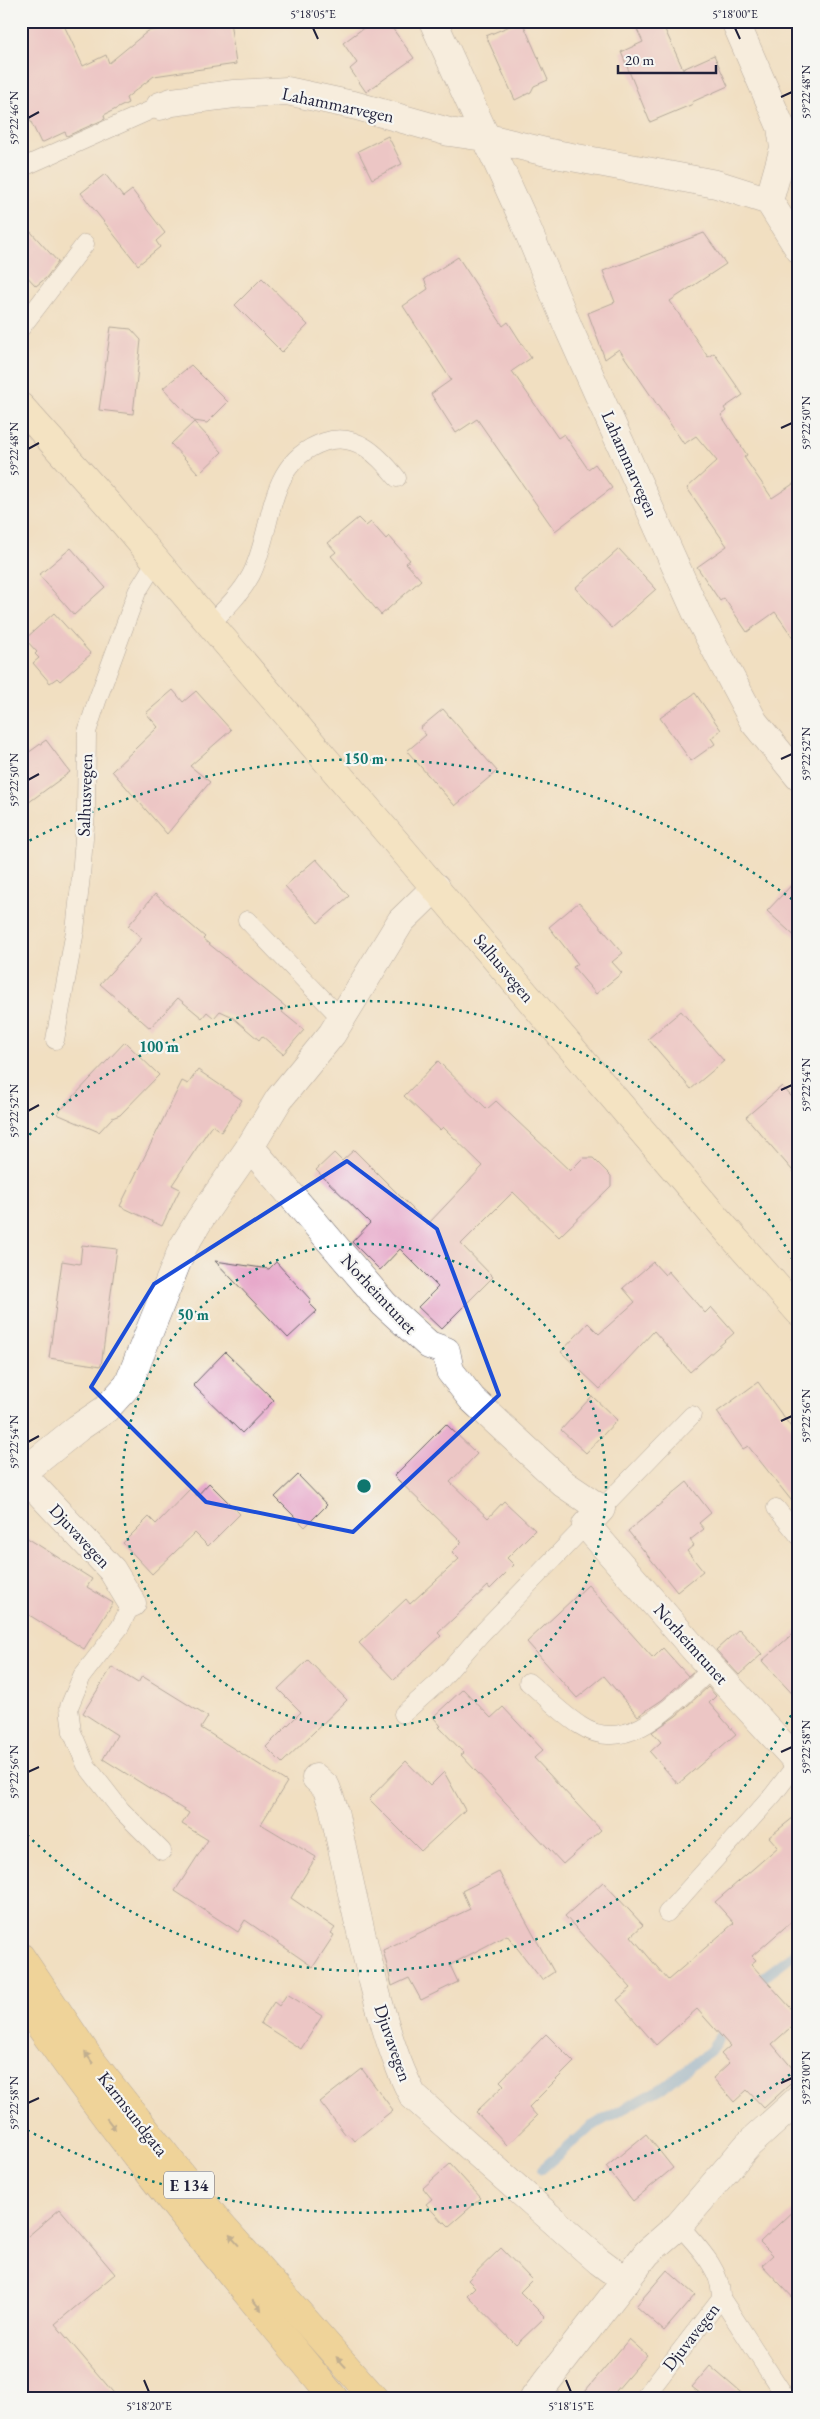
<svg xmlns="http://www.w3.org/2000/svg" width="820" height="2419" font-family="'EB Garamond',serif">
<rect width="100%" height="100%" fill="#f6f6f2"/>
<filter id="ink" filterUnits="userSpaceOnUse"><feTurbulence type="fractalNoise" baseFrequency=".02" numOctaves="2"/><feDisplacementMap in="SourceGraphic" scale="10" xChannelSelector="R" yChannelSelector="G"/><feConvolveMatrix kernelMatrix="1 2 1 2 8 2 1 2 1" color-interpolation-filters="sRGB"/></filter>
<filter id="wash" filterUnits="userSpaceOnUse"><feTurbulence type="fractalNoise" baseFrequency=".0096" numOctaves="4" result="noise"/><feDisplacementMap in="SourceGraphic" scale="20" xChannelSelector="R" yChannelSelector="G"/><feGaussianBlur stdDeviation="1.12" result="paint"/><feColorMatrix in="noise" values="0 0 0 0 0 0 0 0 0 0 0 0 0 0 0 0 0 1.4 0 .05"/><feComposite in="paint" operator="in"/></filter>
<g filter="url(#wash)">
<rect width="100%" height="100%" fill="#f1dfc1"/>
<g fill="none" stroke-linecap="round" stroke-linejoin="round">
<g stroke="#70a7de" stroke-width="10">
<path d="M756 1989 765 1976 799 1950"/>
<path d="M542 2169 590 2127 662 2088 710 2051 728 2026"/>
</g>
</g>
<g id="blocks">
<g fill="#e7a8ca">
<path d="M21 21H62L83 66 106 55 109 63 148 31 192 25 191 21H230L236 64 154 76 126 98 128 103 104 115 105 119 67 136 65 132 41 143 21 101Z"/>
<path d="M373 21H387L414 58 366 92 350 69 357 63 343 43Z"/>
<path d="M522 21 548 80 534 86 531 92 515 100 486 36Z"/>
<path d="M633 21H661L683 69 714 55 728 86 692 102 693 104 650 122 621 52 643 42Z"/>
<path d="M388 136 402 164 372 179 358 151Z"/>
<path d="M105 174 123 197 132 190 165 233 156 241 160 247 138 265 81 193Z"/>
<path d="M21 221 58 262 46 278 36 286 21 270Z"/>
<path d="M704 233 726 264 670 301 708 357 714 353 743 395 724 408 726 411 721 415 747 455 744 457 772 498 799 480V646L775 612 747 632 724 598 720 601 697 567 727 546 687 488 717 461 696 436 684 444 619 349 605 359 588 313 615 302 603 271Z"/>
<path d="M458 257 503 326 508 322 531 358 512 371 558 438 564 434 588 469 595 464 612 488 555 531 477 419 456 433 431 394 451 380 403 306 428 289 424 279Z"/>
<path d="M262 278 308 325 282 352 235 305Z"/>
<path d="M111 327 131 329 141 340 133 414 99 410Z"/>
<path d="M191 365 228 402 207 423 194 421 163 388Z"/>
<path d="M194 422 222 452 199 474 171 444Z"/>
<path d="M358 518 366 526 371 522 386 539 389 536 410 560 406 563 421 580 381 615 331 556 336 552 328 543Z"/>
<path d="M71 548 105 587 74 615 39 575Z"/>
<path d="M619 549 656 589 612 628 575 588Z"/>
<path d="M54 613 91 654 60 681 57 678 50 683 33 663 39 658 35 654 37 652 25 639Z"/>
<path d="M173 690 183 702 196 691 231 730 190 766 210 782 167 834 112 771 158 727 146 713Z"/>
<path d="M695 693 721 730 711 738 715 744 691 761 660 718Z"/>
<path d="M443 709 497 771 455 806 407 751 426 735 420 728Z"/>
<path d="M46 740 70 772 21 808V758Z"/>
<path d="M316 859 349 896 318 923 285 886Z"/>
<path d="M799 877V940L767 911Z"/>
<path d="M155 894 205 937 203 939 286 1007 282 1012 304 1030 283 1054 262 1036 259 1040 231 1016 220 1011 214 1018 207 1012 202 1018 178 998 150 1028 100 984 142 938 128 926Z"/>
<path d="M579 902 623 953 612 962 622 973 596 994 573 967 578 964 549 927Z"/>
<path d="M681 1011 724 1061 691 1089 648 1039Z"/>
<path d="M125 1042 159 1075 120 1115 112 1118 99 1132 57 1114Z"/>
<path d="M438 1061 487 1109 496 1101 570 1171 583 1158H593L611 1176V1186L559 1237 513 1192 461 1244 493 1277 441 1329 418 1307 438 1287 400 1249 380 1270 352 1242 370 1223 316 1170 334 1153 342 1161 354 1150 428 1224 483 1166 443 1127 440 1130 404 1096Z"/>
<path d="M198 1070 242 1100 221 1132 212 1125 172 1185 180 1189 162 1226 120 1206 182 1081 188 1084Z"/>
<path d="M782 1086 799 1105V1178L746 1117Z"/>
<path d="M82 1245 117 1249 101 1366 49 1358 62 1261 80 1264Z"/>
<path d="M215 1261 269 1269 276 1262 311 1300 309 1303 317 1311 288 1338Z"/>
<path d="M653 1262 665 1275 668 1271 705 1313 711 1307 734 1333 690 1372 654 1331 600 1389 561 1352 588 1323 599 1334 635 1302 623 1288Z"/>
<path d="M225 1352 274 1400 242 1433 193 1385Z"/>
<path d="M758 1382 799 1438V1510L748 1446 743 1449 717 1412Z"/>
<path d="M592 1396 617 1420 586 1453 561 1430Z"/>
<path d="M446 1424 477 1454 450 1482 488 1518 504 1501 535 1530 507 1558 514 1565 490 1589 488 1586 438 1633 441 1636 394 1680 359 1643 406 1599 410 1604 459 1559 452 1552 462 1542 394 1476Z"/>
<path d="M298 1475 327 1505 305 1527 275 1497Z"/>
<path d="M687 1482 711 1513 699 1523 704 1529 690 1540 694 1545 687 1551 703 1571 677 1592 628 1531Z"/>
<path d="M209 1483 240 1514 208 1546 195 1533 152 1574 123 1543 149 1517 156 1524 190 1489 197 1496Z"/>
<path d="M21 1534 92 1579 87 1587 113 1603 84 1649 21 1610Z"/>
<path d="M588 1585 653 1658 663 1648 688 1676 694 1671 662 1700 638 1716 604 1676 577 1698 527 1642Z"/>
<path d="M799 1628V1701L762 1661Z"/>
<path d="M739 1629 762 1654 739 1675 716 1650Z"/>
<path d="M308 1660 347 1700 282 1763 266 1747 301 1712 278 1689Z"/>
<path d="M112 1667 138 1683 142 1676 208 1717 201 1728 287 1782 261 1824 316 1857 291 1898 335 1928 331 1933 334 1935 313 1967 245 1920 238 1932 175 1891 208 1840 182 1824 189 1813 103 1759 117 1735 83 1713Z"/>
<path d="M708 1687 716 1696 709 1703 736 1734 678 1784 650 1752 661 1742 652 1732 676 1716Z"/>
<path d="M463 1689 491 1718 503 1707 543 1750 534 1758 601 1830 563 1864 461 1755 464 1753 439 1727 441 1726 433 1717Z"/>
<path d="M406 1761 430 1786 444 1772 465 1810 421 1851 369 1799Z"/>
<path d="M799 1813V1915L752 1956 756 1960 751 1964 799 2017V2020L772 2044 799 2076 764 2108 747 2090 734 2102 713 2078 729 2063 721 2054 730 2046 697 2009 656 2045 617 2000 631 1988 565 1916 603 1882 643 1925 631 1936 668 1980 734 1923 715 1902 778 1847 769 1837Z"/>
<path d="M499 1872 554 1972 542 1980 507 1935 450 1965 458 1982 421 2000 409 1978 392 1986 383 1950 470 1909 462 1891Z"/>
<path d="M287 1994 322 2016 301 2049 260 2023 274 2002 279 2006Z"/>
<path d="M546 2034 574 2062 529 2107 537 2116 507 2145 476 2112 504 2085 500 2081Z"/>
<path d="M362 2069 393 2110 354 2141 348 2134 346 2135 320 2102Z"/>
<path d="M646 2134 673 2168 633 2201 606 2167Z"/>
<path d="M450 2164 481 2198 449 2226 445 2222 443 2223 426 2204 432 2199 423 2188Z"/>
<path d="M799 2205V2304L762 2265 773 2255 760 2242Z"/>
<path d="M60 2209 115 2274 55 2324 118 2398H21V2242Z"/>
<path d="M501 2248 532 2280 520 2292 545 2317 516 2345 467 2295 475 2287 468 2280Z"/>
<path d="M667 2270 695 2295 664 2331 636 2306Z"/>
<path d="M629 2339 647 2355 610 2398H581L580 2397Z"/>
<path d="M710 2366 747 2398H706L692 2387Z"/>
</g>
</g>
</g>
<g filter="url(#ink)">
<use href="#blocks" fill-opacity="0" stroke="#6a646a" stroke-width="1"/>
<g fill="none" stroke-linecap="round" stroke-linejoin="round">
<g stroke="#6a646a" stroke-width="19">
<g id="service">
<path d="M21 168 160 106"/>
<path d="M21 328 85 244"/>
<path d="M210 624C225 609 241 594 251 575 275 527 265 462 324 442 356 431 379 456 397 478"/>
<path d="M247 920 342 1019"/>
<path d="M55 1040 75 931 81 876 86 813 87 732 97 701 137 592 156 561"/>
<path d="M776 1508 799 1536"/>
<path d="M601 1509 692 1415"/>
<path d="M132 1603 120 1627 82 1676 69 1707 72 1732 86 1765 121 1810 162 1851"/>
<path d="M528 1682C545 1696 562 1714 581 1726 630 1758 678 1698 712 1669"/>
<path d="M403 1714 439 1682 480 1635 586 1525"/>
<path d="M667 1913 773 1795 799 1761"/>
<path d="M721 2298 786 2398"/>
<path d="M644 2398 721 2298C722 2269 696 2245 679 2225"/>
</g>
</g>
<g stroke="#6a646a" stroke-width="29">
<g id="minor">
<path d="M433 21 524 221 569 329 698 616 754 722 799 777"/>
<path d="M735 21 781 127 784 148 769 201"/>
<path d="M160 106 172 102 234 94 287 91 357 106 449 132 484 137 550 153 716 184 769 201 799 249"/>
<path d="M250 1147 384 1304 429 1345 446 1351 450 1371 472 1399 564 1484 601 1509 586 1525 696 1651 798 1762"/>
<path d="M21 1474 78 1428 106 1409 128 1385 183 1247 200 1219 250 1147 279 1099 332 1034 401 921 436 887"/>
<path d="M22 1474 112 1570 132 1603"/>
<path d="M316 1778 326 1787 333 1806C346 1867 359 1928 375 1989 385 2026 395 2062 413 2096L599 2261 626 2281"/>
<path d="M534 2398 647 2253 679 2225 748 2145 799 2099"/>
</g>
</g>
<g stroke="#6a646a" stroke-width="29">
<path id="secondary" d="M21 407 107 503 712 1213 799 1312"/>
</g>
<g stroke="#6a646a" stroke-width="29">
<g id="trunk">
<path d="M21 1957 90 2059 220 2224 374 2398"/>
<path d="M21 1999C116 2139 226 2268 334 2398"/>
</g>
</g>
<use href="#service" stroke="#fff" stroke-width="18"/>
<use href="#minor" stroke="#fff" stroke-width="28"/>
<use href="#secondary" stroke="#f8e8c3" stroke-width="28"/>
<use href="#trunk" stroke="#edc569" stroke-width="28"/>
</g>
<defs><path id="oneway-solid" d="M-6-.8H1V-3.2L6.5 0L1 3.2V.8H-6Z" transform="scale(1.25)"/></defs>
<g fill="#887452">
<use href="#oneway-solid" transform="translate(89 2058) rotate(-126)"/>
<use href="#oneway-solid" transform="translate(111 2124) rotate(52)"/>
<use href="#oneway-solid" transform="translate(234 2240) rotate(-131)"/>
<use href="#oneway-solid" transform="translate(257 2305) rotate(50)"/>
<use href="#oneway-solid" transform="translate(341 2362) rotate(-133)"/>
</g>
</g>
<path d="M0 0H820V2419H0ZM347 1161 437 1229 499 1395 353 1532 206 1502 91 1387 154 1284Z" fill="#f1dfc1" fill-opacity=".55" fill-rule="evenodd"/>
<path fill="none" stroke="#1d4ed8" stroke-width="4" stroke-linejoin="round" d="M347 1161 437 1229 499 1395 353 1532 206 1502 91 1387 154 1284Z"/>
<path fill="none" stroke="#22223b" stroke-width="2" d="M313 28 318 39M735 28 740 39M781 97 792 92M28 118 39 112M781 428 792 423M28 449 39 443M781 759 792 754M28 780 39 774M781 1090 792 1085M28 1111 39 1105M781 1421 792 1416M28 1442 39 1436M781 1752 792 1747M28 1772 39 1767M781 2083 792 2078M28 2103 39 2098M144 2380 149 2392M566 2380 571 2392"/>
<g fill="none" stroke="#0f766e" stroke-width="2.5" stroke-dasharray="2.5 5">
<circle cx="364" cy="1486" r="242"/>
<path d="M798 1702A485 485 0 0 1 24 1832M24 1140A485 485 0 0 1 798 1270"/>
<path d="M796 2070A727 727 0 0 1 23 2128M23 844A727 727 0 0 1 796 902"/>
</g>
<g text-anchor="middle" stroke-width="4.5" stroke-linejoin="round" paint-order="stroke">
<rect fill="#f6f6f2" stroke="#626272" stroke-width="1" x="164" y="2171.5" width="50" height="27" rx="4"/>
<g font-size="16" font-weight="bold" fill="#22223b">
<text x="189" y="2191">E 134</text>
</g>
<g font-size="18" fill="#22223b" stroke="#f6f6f2">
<text transform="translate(338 105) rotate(12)" y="6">Lahammarvegen</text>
<text transform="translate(630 464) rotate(66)" y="6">Lahammarvegen</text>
<text transform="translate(85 795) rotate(-88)" y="6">Salhusvegen</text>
<text transform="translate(504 968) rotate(50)" y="6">Salhusvegen</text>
<text transform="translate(379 1294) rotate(47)" y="6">Norheimtunet</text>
<text transform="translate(80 1536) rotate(47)" y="6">Djuvavegen</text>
<text transform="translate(691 1644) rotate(48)" y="6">Norheimtunet</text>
<text transform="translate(393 2043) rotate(71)" y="6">Djuvavegen</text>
<text transform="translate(133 2114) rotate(52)" y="6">Karmsundgata</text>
<text transform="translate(691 2337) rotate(-52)" y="6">Djuvavegen</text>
</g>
</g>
<circle cx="364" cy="1486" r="8" fill="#0f766e" stroke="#f6f6f2" stroke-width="2.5"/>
<g font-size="15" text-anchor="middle" font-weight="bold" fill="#0f766e" stroke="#f6f6f2" stroke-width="4.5" stroke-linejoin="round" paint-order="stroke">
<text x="364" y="764">150 m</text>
<text x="159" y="1052">100 m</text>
<text x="193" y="1320">50 m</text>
</g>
<rect width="820" height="2419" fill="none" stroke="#f6f6f2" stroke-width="55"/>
<path d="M618 65v8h98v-8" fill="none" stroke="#22223b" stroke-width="2.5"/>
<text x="625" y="65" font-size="15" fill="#22223b" stroke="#f6f6f2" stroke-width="4" paint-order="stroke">20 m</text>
<rect x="28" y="28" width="764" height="2364" fill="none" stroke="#22223b" stroke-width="2"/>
<g font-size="12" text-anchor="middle" fill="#22223b">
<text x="313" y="18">5°18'05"E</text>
<text x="735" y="18">5°18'00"E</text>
<text transform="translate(806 92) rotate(-90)" y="4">59°22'48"N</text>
<text transform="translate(14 118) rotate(-90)" y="4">59°22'46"N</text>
<text transform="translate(806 423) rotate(-90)" y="4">59°22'50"N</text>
<text transform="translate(14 449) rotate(-90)" y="4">59°22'48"N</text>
<text transform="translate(806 754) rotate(-90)" y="4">59°22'52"N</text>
<text transform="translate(14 780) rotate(-90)" y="4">59°22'50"N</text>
<text transform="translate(806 1085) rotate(-90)" y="4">59°22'54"N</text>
<text transform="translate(14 1111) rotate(-90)" y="4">59°22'52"N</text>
<text transform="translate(806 1416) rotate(-90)" y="4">59°22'56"N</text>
<text transform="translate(14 1442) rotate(-90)" y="4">59°22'54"N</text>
<text transform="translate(806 1747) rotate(-90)" y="4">59°22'58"N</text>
<text transform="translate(14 1772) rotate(-90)" y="4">59°22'56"N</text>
<text transform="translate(806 2078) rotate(-90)" y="4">59°23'00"N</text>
<text transform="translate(14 2103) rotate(-90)" y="4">59°22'58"N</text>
<text x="149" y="2410">5°18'20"E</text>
<text x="571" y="2410">5°18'15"E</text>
</g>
</svg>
